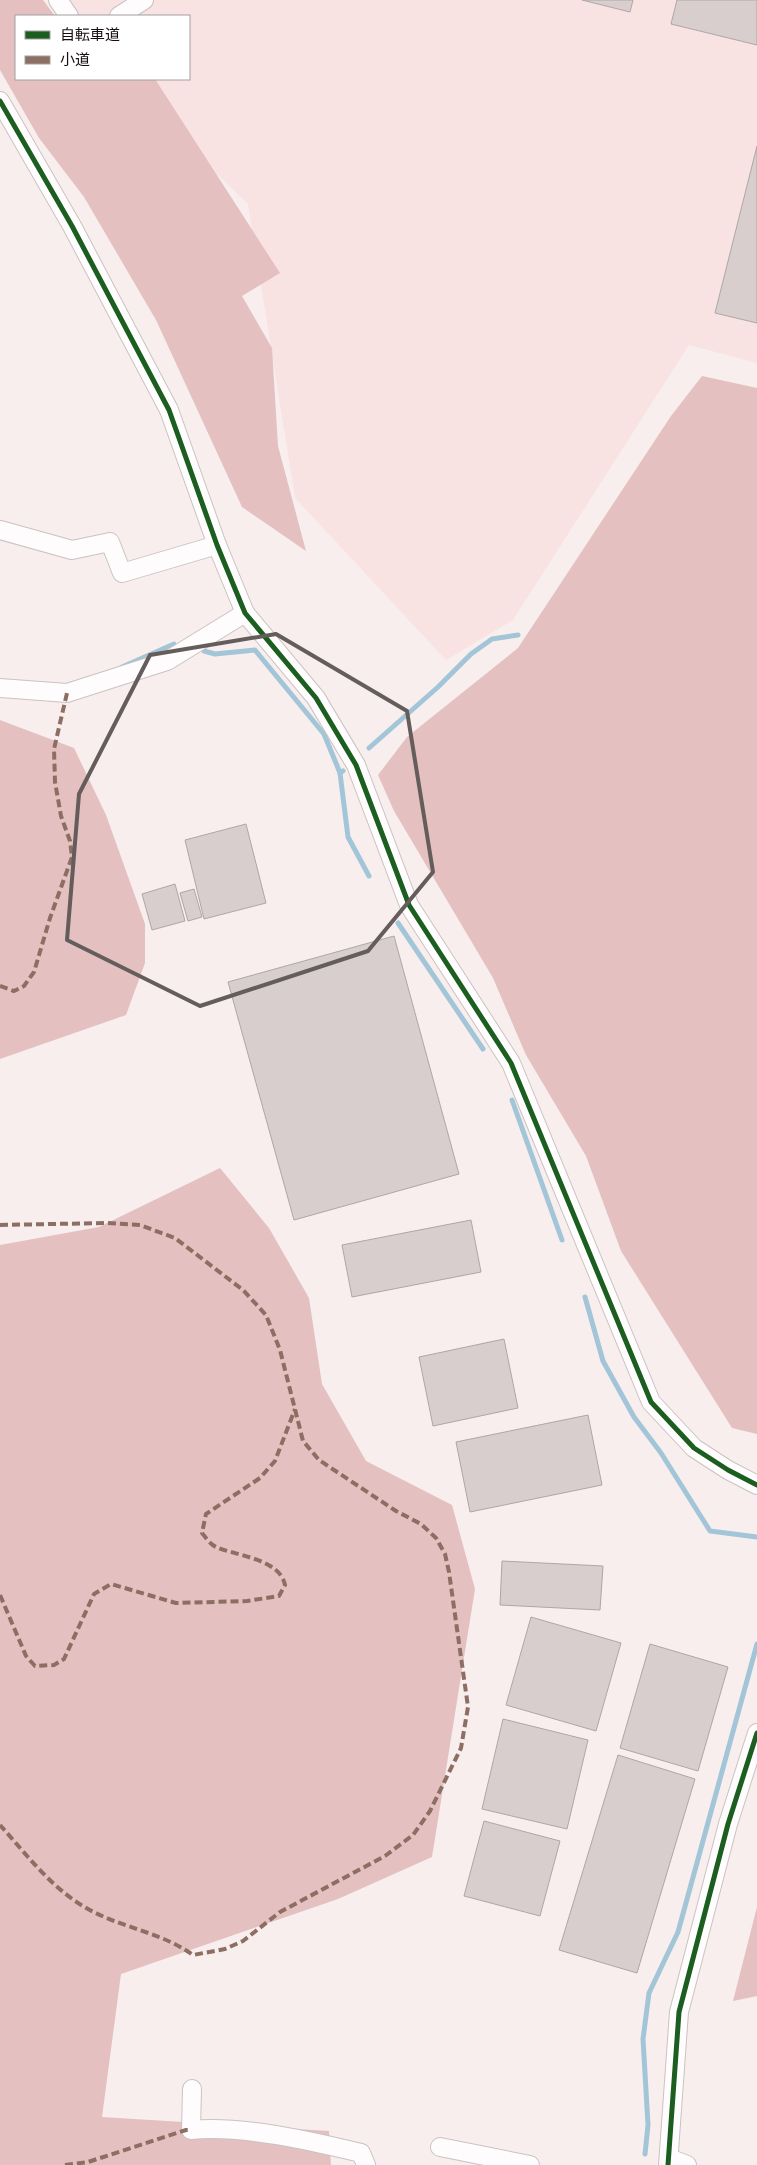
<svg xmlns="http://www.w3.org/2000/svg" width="757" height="2165" font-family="Roboto,'Noto Sans JP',sans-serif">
<rect width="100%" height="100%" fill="#f8eeee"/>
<path fill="#f9e2e2" d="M52 0H757V363L689 345 513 620 446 660 295 498 248 204 118 79H189V16H63Z"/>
<g fill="#e4c0c1">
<path d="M0 0H43L55 16H16V79H155L280 273 242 296 272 348 278 446 306 551 242 507 156 320 84 197 39 138 0 70Z"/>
<path d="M702 376 757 388V1434L732 1428 621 1251 586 1156 526 1055 493 978 394 811 378 775 407 737 518 648 671 416Z"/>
<path d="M0 720 74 748 106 815 145 924V963L126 1015 0 1059Z"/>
<path d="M220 1168 269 1228 309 1298 322 1384 366 1461 452 1505 475 1589 432 1857 338 1899 121 1974 102 2117 329 2131 331 2165H0V1245L99 1227Z"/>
<path d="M757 1907V1996L733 2001Z"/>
</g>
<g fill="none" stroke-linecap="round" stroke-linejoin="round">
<g stroke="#a3c5d8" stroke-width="5">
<path d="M204 651 215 654 255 650 324 734 340 773"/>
<path d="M122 667 174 644"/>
<path d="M369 748 438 687 471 654 492 639 518 635"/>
<path d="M343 771 340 773 348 837 369 876"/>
<path d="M398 923 483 1049"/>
<path d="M512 1100 562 1240"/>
<path d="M585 1297 603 1361 634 1417 661 1453 710 1531 757 1537"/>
<path d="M645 2154 648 2125 643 2039 649 1993 678 1932 757 1644"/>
</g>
</g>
<g fill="#d8cece" stroke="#aea6a6">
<path d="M582 0H633L630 12Z"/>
<path d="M677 0H757V45L671 24Z"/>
<path d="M757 146V323L715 313Z"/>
<path d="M246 824 266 903 204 919 185 840Z"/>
<path d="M175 884 185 921 152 930 142 894Z"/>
<path d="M194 889 202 917 188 921 180 893Z"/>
<path d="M394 936 459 1174 294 1220 228 982Z"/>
<path d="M471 1220 481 1272 352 1297 342 1245Z"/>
<path d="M504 1339 518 1408 433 1426 419 1357Z"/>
<path d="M588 1415 602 1485 470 1512 456 1442Z"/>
<path d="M502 1561 603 1566 600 1610 500 1605Z"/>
<path d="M531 1617 621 1643 596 1731 506 1705Z"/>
<path d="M650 1644 728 1667 698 1771 620 1748Z"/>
<path d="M503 1719 588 1740 567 1829 482 1809Z"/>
<path d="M618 1755 695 1779 637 1973 559 1950Z"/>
<path d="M484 1821 560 1841 540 1916 464 1896Z"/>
</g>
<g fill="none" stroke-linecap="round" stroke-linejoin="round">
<g stroke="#cbc2c2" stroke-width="20">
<g id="minor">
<path d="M58 0 69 16"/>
<path d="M119 16 144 0"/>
<path d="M0 101 72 226 169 410 217 545 245 613 316 698 356 765 409 905 511 1063 651 1402 694 1448 728 1470 757 1485"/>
<path d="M0 530 72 550 110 542 122 573 217 545"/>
<path d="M0 688 67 693 167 661 245 613"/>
<path d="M192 2089 191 2130C243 2125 311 2141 361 2153L366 2165"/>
<path d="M440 2147 530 2165"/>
<path d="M669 2158 687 2165"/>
<path d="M668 2165 679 2012 728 1824 757 1733"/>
</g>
</g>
<use href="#minor" stroke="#fefcfc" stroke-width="18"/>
<g stroke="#8d6e63" stroke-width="4" stroke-dasharray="8 4" stroke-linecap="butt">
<path d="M0 986 14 991 24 986 34 972 50 918 72 857 70 841 61 816 55 782 54 749 67 693"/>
<path d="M0 1225 106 1223 140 1225 175 1238 243 1290 266 1315 280 1350 303 1441 319 1460 396 1511 421 1524 436 1538 445 1554 449 1572 468 1707 461 1748 430 1811 413 1835 385 1856 280 1912 243 1941 225 1949 193 1955C161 1932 122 1928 88 1909 52 1889 27 1855 0 1825"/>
<path d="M0 1595 26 1656 35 1666 54 1665 64 1659 94 1594 111 1584 176 1603 247 1601 279 1596 285 1585C280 1559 237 1556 216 1547 210 1544 206 1538 202 1533L206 1514 260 1478 275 1461 295 1409"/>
<path d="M65 2165 88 2162 186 2130H191"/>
</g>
<g stroke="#fff" stroke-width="8">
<g id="cycleway">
<path d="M0 101 72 226 169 410 217 545 245 613 316 698 356 765 409 905 511 1063 651 1402 694 1448 728 1470 757 1485"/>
<path d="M668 2165 679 2012 728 1824 757 1733"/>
</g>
</g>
<use href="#cycleway" stroke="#1b5e20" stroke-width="5"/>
</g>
<path fill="none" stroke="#655c5c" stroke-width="4" stroke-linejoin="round" d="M276 634 407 711 433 872 368 951 200 1006 67 940 79 794 150 655Z"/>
<rect x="15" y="15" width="175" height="65" fill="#ffffff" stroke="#a29f9f"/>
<rect x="25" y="31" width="25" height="8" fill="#1b5e20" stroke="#a29f9f"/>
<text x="60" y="40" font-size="15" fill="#160e0e">自転車道</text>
<rect x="25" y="56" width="25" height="8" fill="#8d6e63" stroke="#a29f9f"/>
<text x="60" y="65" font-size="15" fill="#160e0e">小道</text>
</svg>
